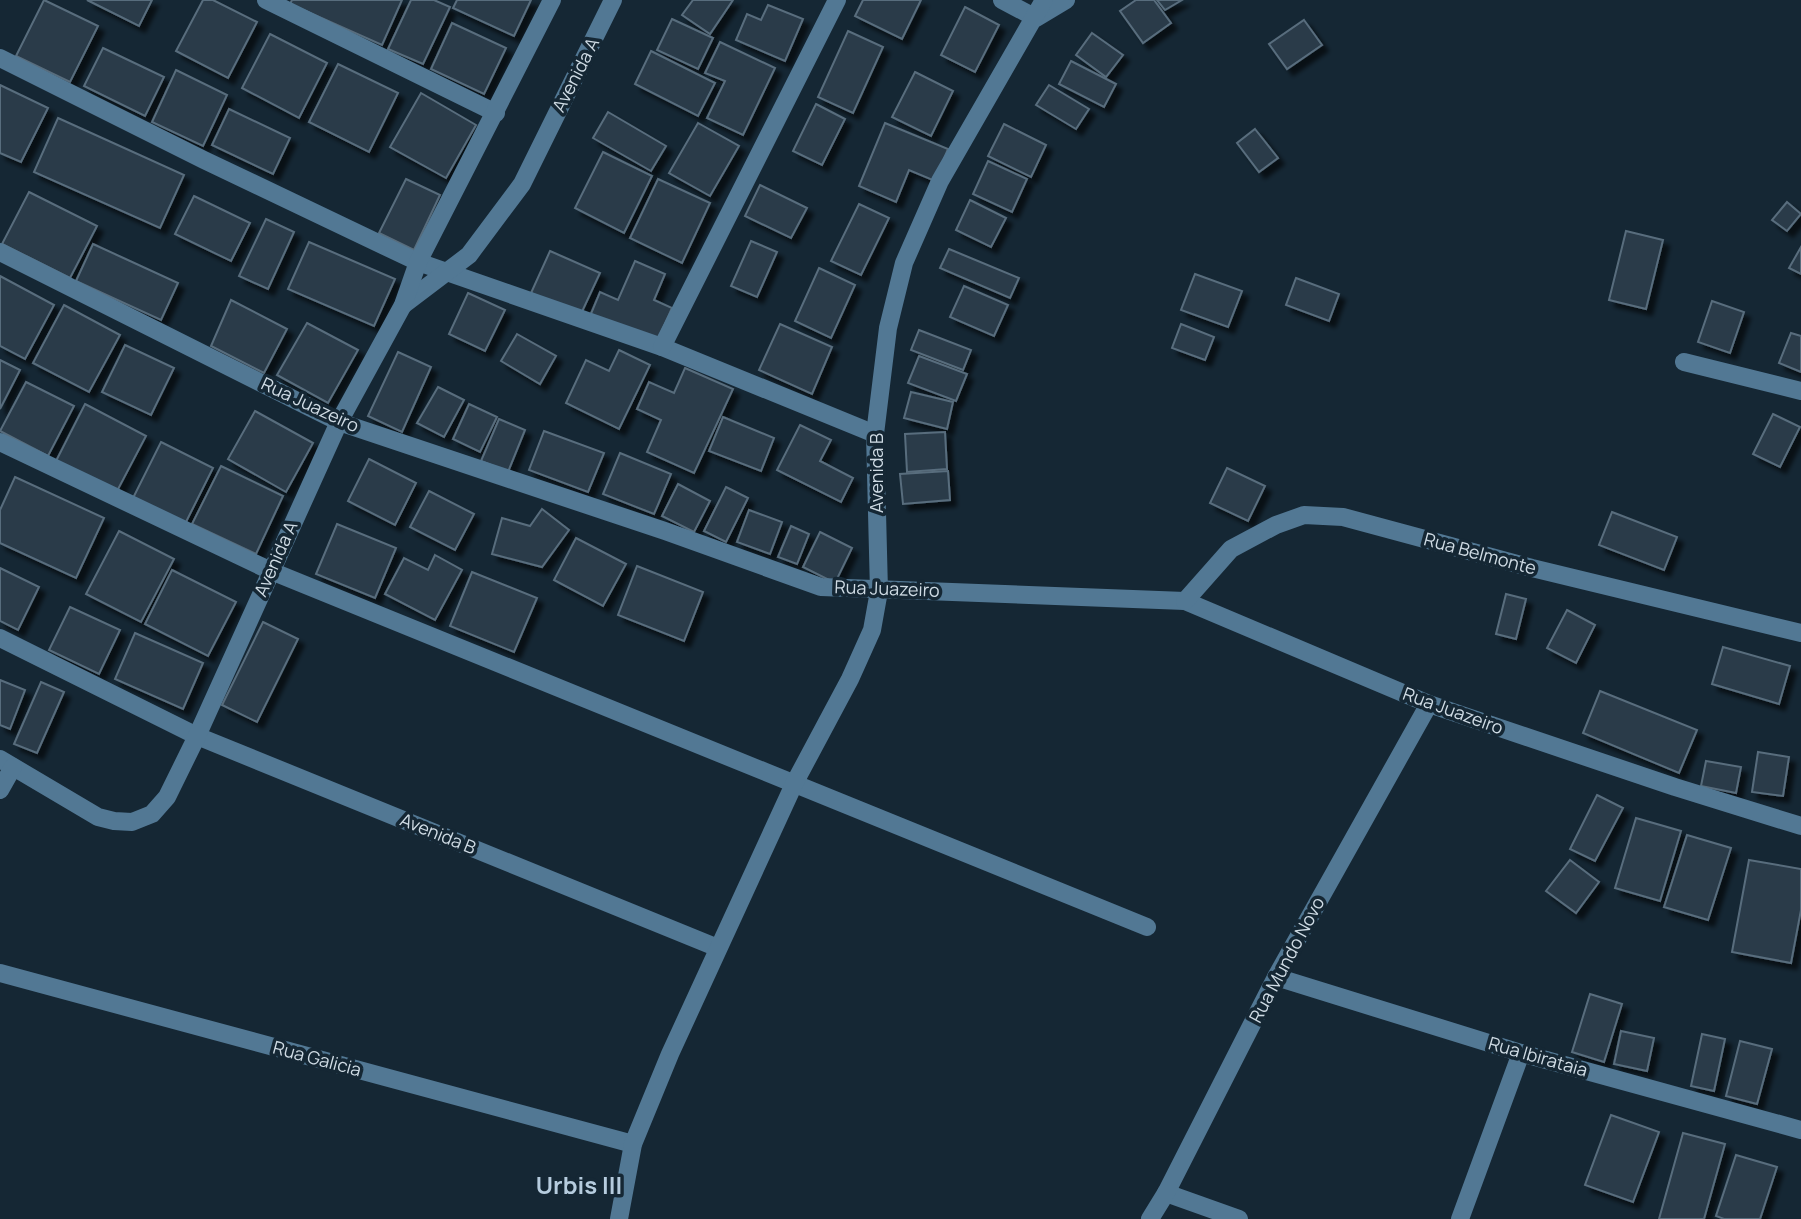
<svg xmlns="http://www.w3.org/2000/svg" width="1801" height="1219" font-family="Manrope,sans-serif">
<defs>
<filter id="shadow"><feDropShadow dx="6" dy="6" stdDeviation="2" flood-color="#0009"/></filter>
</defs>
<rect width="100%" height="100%" fill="#152734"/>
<g fill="#293b4a" stroke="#596d7d" stroke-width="2" filter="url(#shadow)">
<path d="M44 0 98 26 70 82 16 56Z"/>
<path d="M87 0H152L139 26Z"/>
<path d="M203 0H213L257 22 228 78 176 51Z"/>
<path d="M292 0H402L382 45 290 4Z"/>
<path d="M411 0H434L450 7 423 64 388 49Z"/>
<path d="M457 0H531L514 36 453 8Z"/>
<path d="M693 0H733L710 34 682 15Z"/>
<path d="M863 0H921L902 39 855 16Z"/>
<path d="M1136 0H1154L1171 23 1143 43 1120 11Z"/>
<path d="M1157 0H1182L1165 10Z"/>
<path d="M768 5 803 19 785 61 736 40 747 14 761 20Z"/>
<path d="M965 7 999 25 975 72 941 55Z"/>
<path d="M672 19 713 38 698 69 657 50Z"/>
<path d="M1304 20 1322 45 1287 69 1269 44Z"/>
<path d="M452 23 506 48 484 94 431 69Z"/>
<path d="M848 31 883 47 853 113 818 97Z"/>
<path d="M1092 33 1123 55 1106 77 1076 55Z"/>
<path d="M270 34 327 63 299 118 242 88Z"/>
<path d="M720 42 775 68 743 135 707 118 725 81 705 73Z"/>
<path d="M103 48 164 77 145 116 84 86Z"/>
<path d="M651 51 715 83 698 116 635 84Z"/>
<path d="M1071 61 1116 84 1104 107 1059 84Z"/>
<path d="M338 64 398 93 369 152 309 122Z"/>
<path d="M176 70 227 95 203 146 152 122Z"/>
<path d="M915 72 953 91 931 136 892 117Z"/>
<path d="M0 85 48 108 21 162 0 153Z"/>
<path d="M1049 85 1089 109 1076 129 1036 105Z"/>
<path d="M421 93 476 125 446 178 390 147Z"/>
<path d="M816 104 845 119 822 165 793 151Z"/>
<path d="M229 109 290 138 273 174 212 145Z"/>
<path d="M608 112 666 146 651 171 593 138Z"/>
<path d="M58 118 184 175 160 228 34 172Z"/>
<path d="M698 123 739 146 710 196 669 173Z"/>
<path d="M885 123 948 149 935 181 909 170 896 202 859 186Z"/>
<path d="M1004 124 1046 145 1031 177 988 156Z"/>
<path d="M1255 129 1278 158 1259 172 1237 143Z"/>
<path d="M603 152 652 176 624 233 575 208Z"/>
<path d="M988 161 1027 179 1012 212 973 194Z"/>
<path d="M406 179 440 195 414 250 379 233Z"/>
<path d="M658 179 710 203 682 263 630 238Z"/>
<path d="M760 185 807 208 791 238 745 216Z"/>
<path d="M29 192 97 226 70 278 2 244Z"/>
<path d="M194 196 250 223 231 261 175 234Z"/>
<path d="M970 200 1006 218 991 247 956 230Z"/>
<path d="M1787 202 1801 214 1787 231 1772 220Z"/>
<path d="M859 204 889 218 861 275 831 261Z"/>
<path d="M266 219 294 232 268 289 239 276Z"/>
<path d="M1626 231 1663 240 1646 309 1609 300Z"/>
<path d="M751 241 777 252 757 297 731 286Z"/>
<path d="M309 242 395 279 374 326 288 289Z"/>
<path d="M93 244 178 283 161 320 76 281Z"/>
<path d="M1801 247V274L1789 268Z"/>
<path d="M949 249 1019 278 1010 298 940 268Z"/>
<path d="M550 251 600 273 580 316 531 293Z"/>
<path d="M635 261 665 274 654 300 672 308 656 344 590 316 600 292 618 300Z"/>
<path d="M819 268 855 285 831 338 795 321Z"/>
<path d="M1195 274 1242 291 1228 327 1181 310Z"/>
<path d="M0 276 54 305 25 359 0 346Z"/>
<path d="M1296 278 1339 294 1329 321 1286 305Z"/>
<path d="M964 286 1008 305 994 336 950 317Z"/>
<path d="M468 293 505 310 485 351 449 334Z"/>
<path d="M231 300 287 329 264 373 211 346Z"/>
<path d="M1712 301 1744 312 1730 353 1698 342Z"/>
<path d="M64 305 120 335 89 392 33 363Z"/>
<path d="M307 323 358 350 328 403 277 375Z"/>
<path d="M780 324 832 347 812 394 759 370Z"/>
<path d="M1181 324 1214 337 1205 360 1172 348Z"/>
<path d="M919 330 971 350 963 370 911 350Z"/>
<path d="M1791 333 1801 336V372L1779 363Z"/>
<path d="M517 334 556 356 540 384 501 361Z"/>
<path d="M125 345 174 368 151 415 102 392Z"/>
<path d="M619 350 650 365 619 429 566 403 586 360 609 371Z"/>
<path d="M398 352 431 367 402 432 368 416Z"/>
<path d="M919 356 967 374 956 401 908 383Z"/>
<path d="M0 360 20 370 0 409Z"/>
<path d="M685 368 733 389 694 473 647 452 661 420 637 409 649 382 674 393Z"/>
<path d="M26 382 74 406 48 456 0 431Z"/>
<path d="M438 387 464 400 444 437 417 423Z"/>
<path d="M911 392 953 402 947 429 904 418Z"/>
<path d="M85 404 146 436 116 493 56 461Z"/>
<path d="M469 404 497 417 480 452 453 439Z"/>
<path d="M255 411 313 443 286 492 228 459Z"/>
<path d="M1773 414 1800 427 1780 467 1753 454Z"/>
<path d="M723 417 774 438 761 471 709 451Z"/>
<path d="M499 419 525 430 508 472 481 461Z"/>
<path d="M800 425 831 440 820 461 853 478 841 502 777 470Z"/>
<path d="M544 431 604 453 588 492 529 470Z"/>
<path d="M945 432 947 469 907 472 905 434Z"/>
<path d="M161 442 213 468 185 524 133 498Z"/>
<path d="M620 453 671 474 654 514 603 494Z"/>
<path d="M369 459 416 483 395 525 348 501Z"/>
<path d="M221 466 283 496 256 554 192 524Z"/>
<path d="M1227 468 1265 486 1248 521 1210 503Z"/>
<path d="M948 471 950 500 903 504 900 474Z"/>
<path d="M15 477 104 518 76 578 0 543V510Z"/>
<path d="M678 484 710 501 694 532 662 516Z"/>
<path d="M726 487 748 498 726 542 704 531Z"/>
<path d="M429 491 474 514 455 550 410 527Z"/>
<path d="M542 509 569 530 542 567 492 554 502 518 530 526Z"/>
<path d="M749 510 782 522 770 554 737 542Z"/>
<path d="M1612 512 1677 537 1664 570 1599 545Z"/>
<path d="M337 524 396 548 375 598 316 574Z"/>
<path d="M791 526 809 534 797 564 778 557Z"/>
<path d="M119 531 174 559 141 622 86 594Z"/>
<path d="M820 532 852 548 835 583 803 567Z"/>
<path d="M576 538 626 564 603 606 554 580Z"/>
<path d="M435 555 462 570 435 620 385 594 404 558 428 570Z"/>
<path d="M637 566 703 592 684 641 618 615Z"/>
<path d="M0 568 39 587 18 630 0 621Z"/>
<path d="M172 570 236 602 208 656 145 624Z"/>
<path d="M472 572 537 598 514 652 450 626Z"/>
<path d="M1506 594 1526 599 1516 639 1496 634Z"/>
<path d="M70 607 120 630 99 674 49 650Z"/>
<path d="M1567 610 1595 625 1576 663 1547 648Z"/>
<path d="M263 622 298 639 257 722 222 705Z"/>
<path d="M135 633 203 663 183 709 115 679Z"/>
<path d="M1723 647 1790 666 1779 704 1712 684Z"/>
<path d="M0 680 25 690 10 729 0 725Z"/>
<path d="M41 682 64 692 37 753 14 744Z"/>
<path d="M1600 691 1697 730 1679 773 1583 733Z"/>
<path d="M1758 752 1789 757 1783 796 1752 792Z"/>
<path d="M1706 761 1741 767 1736 793 1701 786Z"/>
<path d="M1597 795 1623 808 1595 861 1570 849Z"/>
<path d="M1636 818 1681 831 1660 901 1615 888Z"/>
<path d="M1687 835 1731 848 1708 920 1664 907Z"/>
<path d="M1570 860 1599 882 1576 913 1546 891Z"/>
<path d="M1749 860 1801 869V910L1791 963 1732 952Z"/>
<path d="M1590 994 1622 1004 1604 1062 1572 1052Z"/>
<path d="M1621 1031 1654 1038 1647 1071 1614 1064Z"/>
<path d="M1702 1034 1725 1039 1714 1091 1691 1086Z"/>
<path d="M1740 1041 1772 1049 1757 1104 1726 1096Z"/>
<path d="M1611 1115 1659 1132 1633 1202 1585 1185Z"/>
<path d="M1683 1133 1725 1144 1704 1219H1659Z"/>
<path d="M1736 1155 1777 1167 1760 1219H1724L1716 1216Z"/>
</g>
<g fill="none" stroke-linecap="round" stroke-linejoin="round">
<g stroke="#527894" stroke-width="18">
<path d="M266 0 496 113"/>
<path d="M1002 0 1036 18 1066 0"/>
<path d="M0 58 204 160 418 262 662 347 875 434"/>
<path d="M0 252 339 422 665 531 821 587 1185 601 1429 704 1675 787 1801 826"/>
<path d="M403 305 469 255 522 184 613 0"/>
<path d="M662 347 837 0"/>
<path d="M1684 362 1801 391"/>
<path d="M0 442 271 571 1147 927"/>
<path d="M1185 601 1231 549 1276 525 1304 515 1343 517 1532 568 1801 633"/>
<path d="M0 638 197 736 718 948"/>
<path d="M0 759 98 817 114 821 132 822 152 814 167 797 197 736 339 422 403 305 418 262 552 0"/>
<path d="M0 790 13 767"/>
<path d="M0 973 633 1144"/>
<path d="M1276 977 1521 1053 1801 1130"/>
<path d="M1166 1193 1239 1219"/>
<path d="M619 1219 633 1144 670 1054 795 782 850 679 872 630 879 591 875 434 888 328 904 263 940 181 1044 0"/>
<path d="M1150 1219 1166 1193 1276 977 1429 704"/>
<path d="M1460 1219 1521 1053"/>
</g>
</g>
<g text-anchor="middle" stroke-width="7" stroke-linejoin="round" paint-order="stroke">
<g font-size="18" fill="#cfdbe4" stroke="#152734">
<text transform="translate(576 75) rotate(-63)" y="6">Avenida A</text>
<text transform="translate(310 405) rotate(25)" y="6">Rua Juazeiro</text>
<text transform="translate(877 473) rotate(-90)" y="6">Avenida B</text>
<text transform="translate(1480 554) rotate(15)" y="6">Rua Belmonte</text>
<text transform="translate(276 559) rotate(-66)" y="6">Avenida A</text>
<text transform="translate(887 589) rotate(2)" y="6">Rua Juazeiro</text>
<text transform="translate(1453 711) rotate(20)" y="6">Rua Juazeiro</text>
<text transform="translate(438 834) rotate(22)" y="6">Avenida B</text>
<text transform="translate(1287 960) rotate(-62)" y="6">Rua Mundo Novo</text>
<text transform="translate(1538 1057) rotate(16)" y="6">Rua Ibirataia</text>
<text transform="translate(317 1059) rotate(15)" y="6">Rua Galicia</text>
</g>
<g font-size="24" font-weight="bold" fill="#b6ccde" stroke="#152734">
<text x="579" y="1194">Urbis III</text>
</g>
</g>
</svg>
